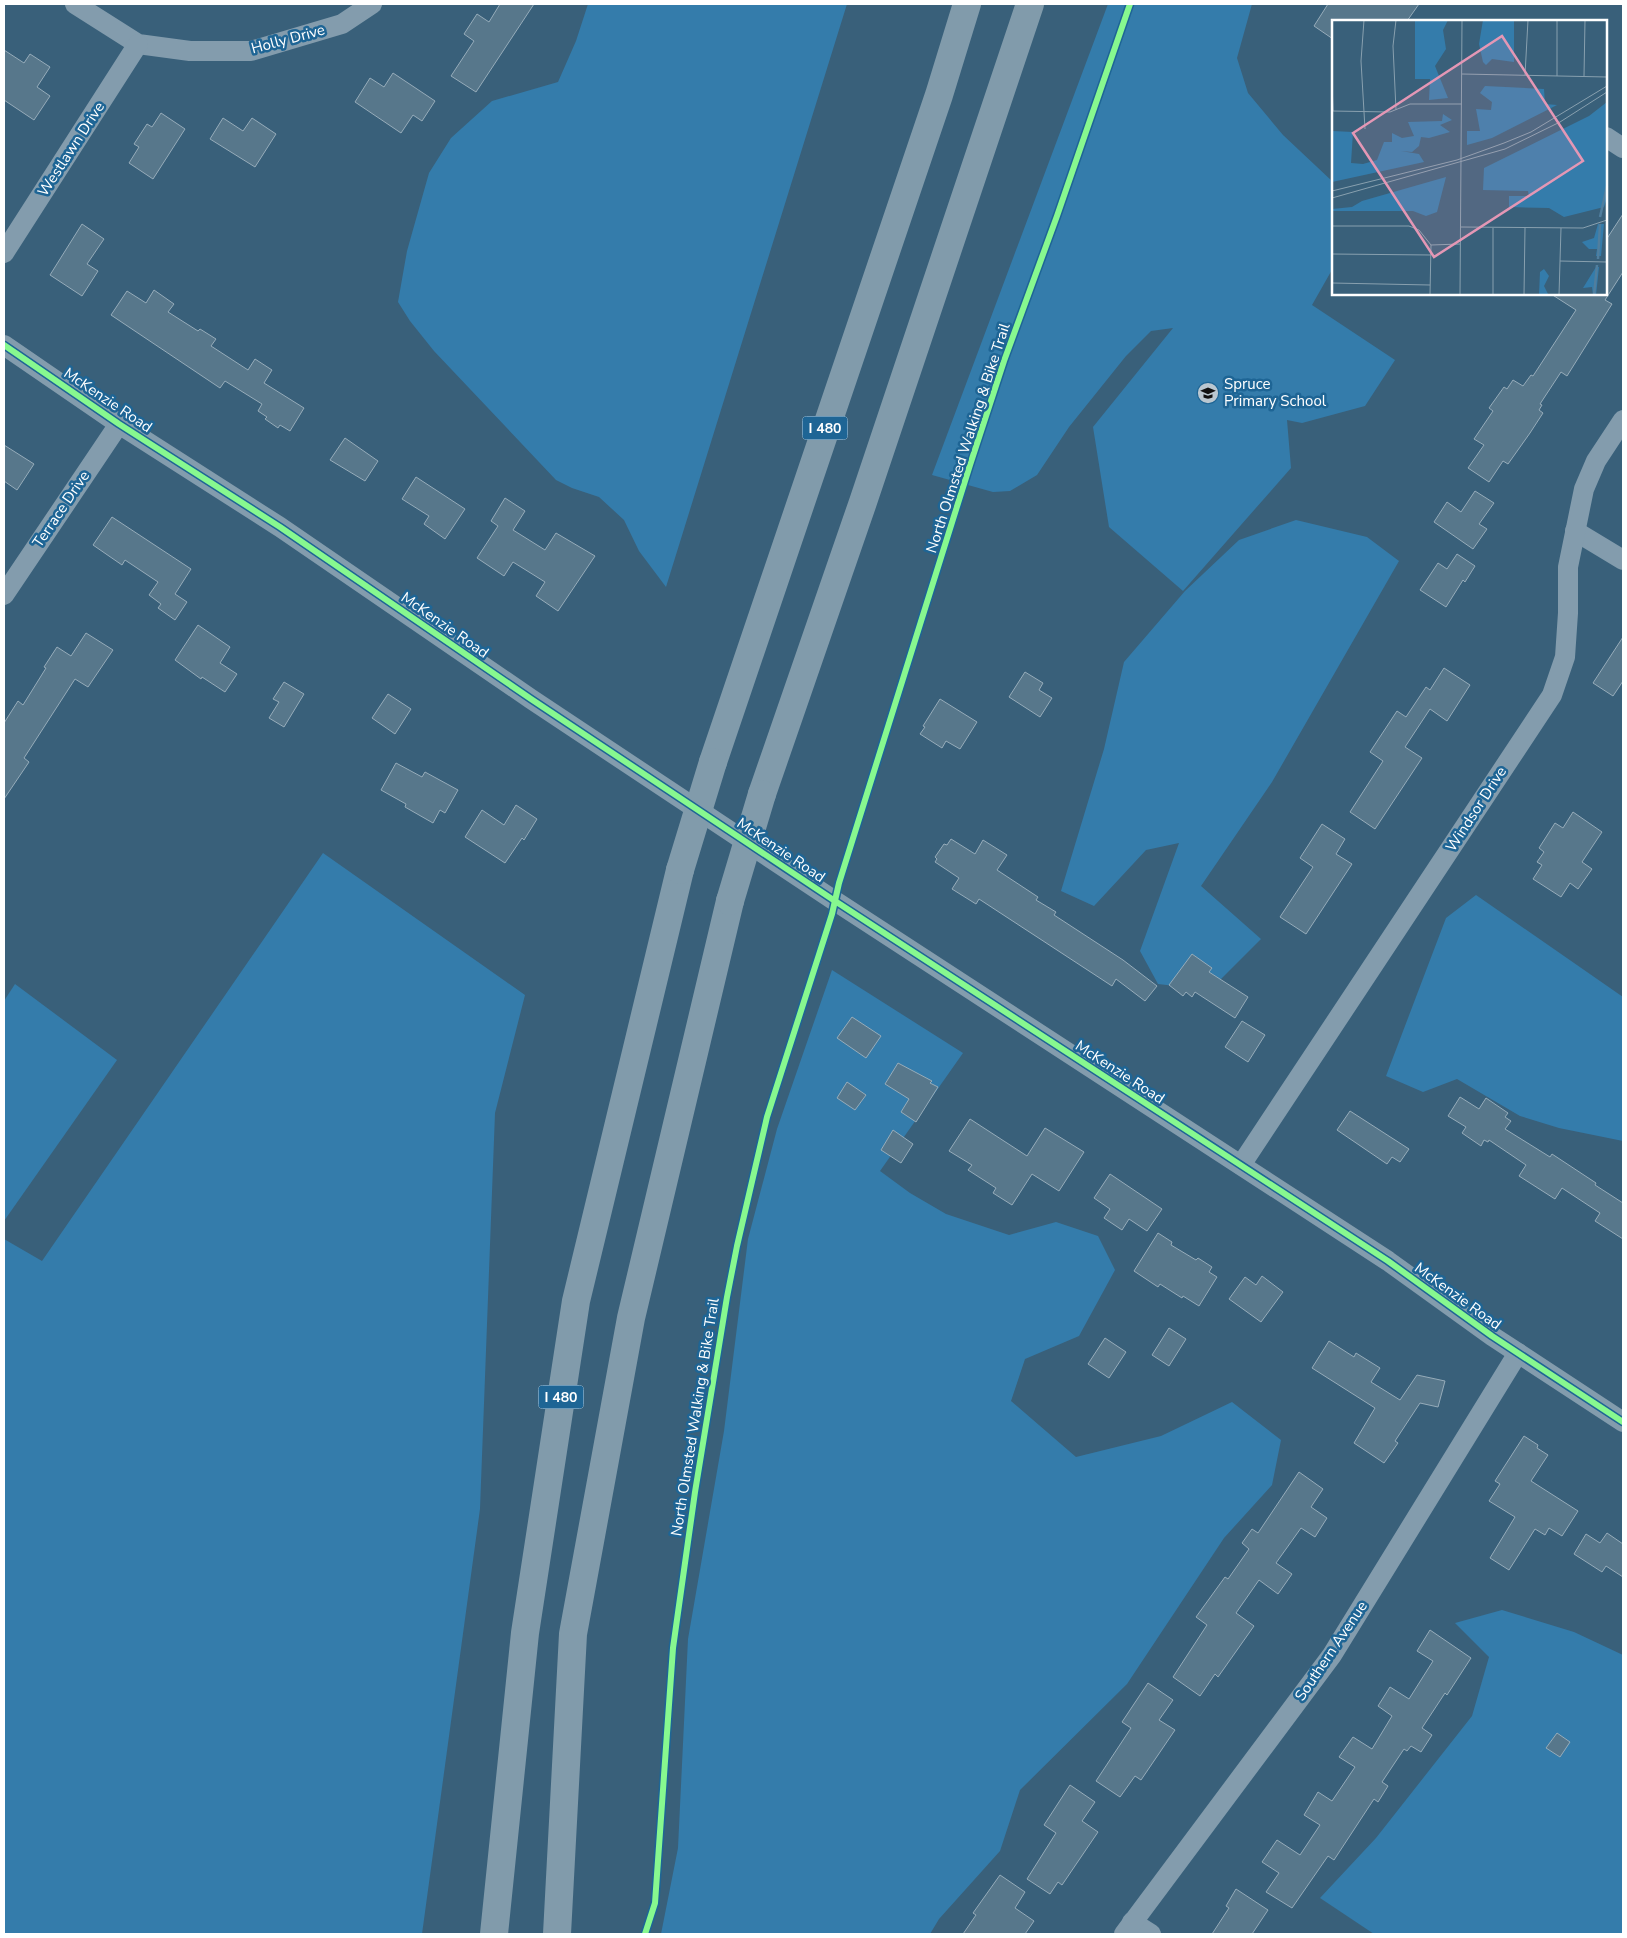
<svg xmlns="http://www.w3.org/2000/svg" width="1627" height="1938" font-family="'Nunito Sans',sans-serif">
<rect width="100%" height="100%" fill="#39607a"/>
<g fill="#347cab">
<path d="M588 4H847L666 587 639 551 624 520 599 497 572 488 556 480 434 351 410 321 398 302 407 251 429 173 451 138 492 101 558 82 576 41Z"/>
<path d="M1108 4H1252L1237 58 1248 93 1283 135 1333 182V268L1312 305 1395 360 1365 406 1302 423 1287 420 1291 468 1183 591 1109 527 1093 427 1173 328 1151 331 1126 356 1069 427 1037 475 1010 491 993 492 932 475Z"/>
<path d="M1296 520 1367 537 1399 561 1272 782 1201 886 1261 939 1210 990 1158 984 1140 951 1179 843 1146 850 1094 906 1061 891 1104 749 1124 662 1185 591 1239 540Z"/>
<path d="M323 853 525 995 495 1113 480 1509 422 1934H4V1239L42 1261Z"/>
<path d="M1476 895 1623 997V1141L1559 1128 1520 1116 1457 1079 1423 1092 1386 1076 1446 918Z"/>
<path d="M832 970 963 1053 880 1171 910 1193 946 1214 1009 1235 1056 1222 1098 1236 1115 1270 1079 1336 1025 1359 1011 1401 1076 1457 1161 1436 1232 1402 1281 1440 1272 1485 1224 1538 1127 1684 1020 1790 1000 1851 939 1919 930 1934H661L678 1848 688 1639 724 1431 748 1239 777 1129Z"/>
<path d="M15 984 117 1060 4 1221V1001Z"/>
<path d="M1502 1610 1574 1632 1623 1655V1934H1374L1320 1898 1376 1838 1472 1716 1489 1657 1455 1623Z"/>
</g>
<g fill="#57778b" stroke="#96acba">
<path d="M500 4H534L476 92 451 76 474 41 464 34 477 14 489 22Z"/>
<path d="M1328 4H1419L1407 21H1333V39L1314 26Z"/>
<path d="M4 50 24 63 30 54 50 67 37 87 50 96 34 120 4 100Z"/>
<path d="M393 73 435 101 422 121 413 115 401 133 355 102 370 78 384 87Z"/>
<path d="M161 113 185 129 153 179 129 163 139 147 134 144 147 124 152 127Z"/>
<path d="M223 118 243 131 252 118 276 134 255 167 210 139Z"/>
<path d="M1623 214V272L1605 300 1612 304 1567 376 1561 372 1540 404 1542 405 1539 410 1543 413 1530 433 1508 464 1503 461 1489 482 1468 468 1484 445 1474 439 1493 411 1489 408 1504 387 1507 389 1513 380 1523 386 1531 375 1533 376 1576 310 1551 294H1606V240Z"/>
<path d="M82 224 104 239 87 264 98 271 82 296 50 275Z"/>
<path d="M154 290 174 304 168 312 198 331 200 329 216 339 211 346 248 370 255 359 272 370 264 383 304 408 290 431 280 425 278 428 265 419 267 417 258 411 262 404 225 381 220 388 111 315 127 291 146 303Z"/>
<path d="M345 438 378 461 365 481 330 460Z"/>
<path d="M4 445 34 464 17 490 4 481Z"/>
<path d="M416 477 465 509 445 539 424 524 429 516 402 499Z"/>
<path d="M1475 491 1494 503 1479 524 1487 529 1473 549 1434 522 1447 502 1461 512Z"/>
<path d="M505 498 525 511 513 530 545 550 556 533 595 556 558 611 536 596 545 582 513 562 504 576 477 558 498 526 491 521Z"/>
<path d="M112 517 191 569 175 594 187 602 175 620 158 608 161 604 149 595 158 582 125 560 122 565 93 545Z"/>
<path d="M1457 554 1475 566 1465 582 1463 580 1446 607 1420 590 1438 563 1447 569Z"/>
<path d="M198 625 230 647 220 663 237 674 225 692 202 677 201 679 175 660Z"/>
<path d="M86 633 113 650 88 687 75 679 24 758 29 762 4 799V723L18 701 23 705 46 668 44 667 57 647 71 656Z"/>
<path d="M1623 637V681L1613 696 1593 683Z"/>
<path d="M1444 668 1470 685 1447 721 1430 709 1405 747 1422 758 1375 829 1350 812 1383 761 1370 752 1397 711 1406 717 1426 687 1430 690Z"/>
<path d="M1025 672 1043 683 1039 690 1052 698 1040 717 1009 697Z"/>
<path d="M284 682 304 694 284 727 269 718 279 702 273 699Z"/>
<path d="M388 694 411 709 395 734 372 718Z"/>
<path d="M940 699 977 722 960 749 946 741 942 748 920 734 925 727 923 726Z"/>
<path d="M396 763 422 777 425 772 458 790 445 813 440 810 433 823 405 807 406 804 381 790Z"/>
<path d="M516 805 537 819 524 840 522 838 505 863 465 837 482 810 504 825Z"/>
<path d="M1573 812 1602 832 1582 862 1592 869 1578 889 1570 883 1561 897 1533 879 1542 865 1537 862 1544 852 1539 848 1555 823 1563 828Z"/>
<path d="M1322 824 1345 839 1336 854 1352 864 1306 934 1280 917 1313 867 1300 858Z"/>
<path d="M951 839 975 854 983 840 1007 855 997 870 1038 897 1036 900 1056 912 1054 915 1123 960 1157 986 1145 1001 1116 979 1112 986 979 899 976 904 952 889 959 878 935 862 937 859 935 857 944 844 947 845Z"/>
<path d="M1192 954 1212 968 1209 972 1248 997 1235 1018 1195 992 1192 997 1186 992 1183 996 1169 985Z"/>
<path d="M852 1017 881 1036 866 1058 837 1038Z"/>
<path d="M1242 1021 1265 1035 1248 1062 1225 1047Z"/>
<path d="M898 1063 932 1081 930 1083 938 1087 916 1122 901 1112 909 1099 885 1084Z"/>
<path d="M847 1082 866 1095 855 1110 837 1098Z"/>
<path d="M1460 1097 1479 1109 1486 1098 1508 1113 1505 1117 1511 1121 1505 1129 1550 1157 1552 1154 1596 1183 1595 1185 1623 1203V1239L1595 1221 1600 1213 1562 1188 1555 1199 1519 1176 1526 1165 1489 1140 1488 1142 1484 1140 1481 1146 1462 1133 1466 1127 1448 1116Z"/>
<path d="M1350 1111 1409 1149 1400 1162 1392 1157 1387 1164 1337 1130Z"/>
<path d="M970 1119 1027 1156 1045 1128 1084 1152 1059 1191 1032 1174 1012 1205 993 1193 996 1188 968 1170 972 1165 949 1151Z"/>
<path d="M893 1130 913 1144 901 1163 881 1150Z"/>
<path d="M1110 1174 1162 1209 1147 1231 1129 1219 1122 1230 1104 1218 1110 1209 1094 1198Z"/>
<path d="M1158 1233 1172 1242 1171 1245 1196 1260 1198 1258 1212 1267 1209 1272 1217 1277 1199 1306 1183 1296 1182 1298 1160 1284 1158 1287 1134 1271Z"/>
<path d="M1262 1276 1283 1292 1261 1322 1229 1299 1245 1277 1256 1285Z"/>
<path d="M1169 1328 1186 1339 1169 1366 1152 1355Z"/>
<path d="M1105 1338 1126 1352 1109 1378 1088 1364Z"/>
<path d="M1329 1341 1354 1357 1356 1353 1380 1368 1371 1382 1400 1400 1417 1375 1445 1381 1438 1407 1420 1403 1395 1441 1398 1443 1384 1463 1354 1443 1375 1408 1312 1368Z"/>
<path d="M1524 1436 1538 1445 1537 1448 1548 1455 1531 1481 1578 1511 1562 1536 1549 1528 1545 1535 1535 1529 1509 1570 1490 1558 1515 1517 1489 1501 1500 1484 1495 1481Z"/>
<path d="M1299 1472 1323 1489 1311 1507 1327 1518 1315 1537 1301 1528 1276 1563 1292 1574 1278 1594 1259 1580 1236 1613 1254 1626 1218 1677 1215 1674 1200 1696 1173 1677 1207 1625 1196 1617 1225 1577 1228 1579 1249 1549 1242 1543 1252 1529 1258 1533Z"/>
<path d="M1607 1533 1623 1544V1577L1606 1566 1602 1572 1574 1554 1586 1534 1600 1543Z"/>
<path d="M1430 1630 1471 1658 1447 1695 1445 1693 1422 1728 1432 1735 1421 1752 1411 1746 1407 1751 1404 1749 1382 1782 1388 1786 1378 1802 1374 1799 1334 1860 1328 1856 1292 1908 1266 1892 1279 1873 1262 1862 1277 1840 1300 1855 1320 1825 1304 1815 1318 1792 1332 1801 1355 1767 1339 1757 1353 1737 1372 1749 1392 1716 1378 1706 1390 1687 1409 1699 1433 1661 1417 1651Z"/>
<path d="M1148 1683 1173 1700 1159 1720 1175 1730 1141 1780 1135 1776 1120 1797 1096 1781 1131 1728 1122 1722Z"/>
<path d="M1557 1733 1570 1742 1560 1757 1546 1748Z"/>
<path d="M1070 1785 1095 1802 1082 1821 1098 1832 1062 1885 1058 1882 1050 1894 1027 1879 1056 1833 1044 1825Z"/>
<path d="M1000 1875 1025 1892 1015 1908 1034 1921 1025 1934H963L976 1915 973 1913Z"/>
<path d="M1236 1889 1268 1910 1252 1934H1212L1229 1908 1226 1906Z"/>
</g>
<g fill="none" stroke-linecap="round" stroke-linejoin="round">
<g stroke="#839cad" stroke-width="20">
<path d="M75 4 138 44 190 51H251L342 24 372 4"/>
<path d="M1606 137 1623 148"/>
<path d="M4 253 138 44"/>
<path d="M4 345 119 424 280 527 531 699 835 901 1388 1261 1492 1336 1623 1422"/>
<path d="M1575 531 1623 560"/>
<path d="M4 595 119 424"/>
<path d="M1241 1165 1552 695 1565 657 1568 613V567L1584 489 1596 461 1623 420"/>
<path d="M1132 1922 1151 1934"/>
<path d="M1124 1934 1332 1655 1518 1353"/>
</g>
<g stroke="#819bab" stroke-width="28">
<path d="M713 762 939 95 967 4"/>
<path d="M762 794 863 502 1030 4"/>
<path d="M494 1934 525 1633 576 1301 680 870"/>
<path d="M557 1934 573 1634 631 1318 730 901"/>
</g>
<g stroke="#819bab" stroke-width="28">
<path d="M680 870 713 762"/>
<path d="M730 901 762 794"/>
</g>
<g stroke="#1e6595" stroke-width="9">
<g id="cycleway">
<path d="M4 345 119 424 280 527 531 699 835 901 1388 1261 1492 1336 1623 1422"/>
<path d="M645 1934 655 1903 673 1648 695 1492 727 1297 737 1246 767 1117 832 914 839 883 970 465 1004 361 1057 216 1130 4"/>
</g>
</g>
<use href="#cycleway" stroke="#87f88f" stroke-width="6"/>
</g>
<defs>
<g id="school-disc" transform="scale(1.125)"><circle r="9.5" fill="#bac7d0" stroke="#1e6595"/><path d="M0-5L7-2L0 1L-7-2ZM-4 1L0 2.5L4 1V4Q0 6-4 4Z" fill="#111"/></g>
</defs>
<g fill-rule="evenodd">
<use href="#school-disc" x="1208" y="393"/>
</g>
<g text-anchor="middle" stroke-width="5" stroke-linejoin="round" paint-order="stroke">
<g fill="#1e6595" stroke="#bcd1df" stroke-width="1">
<rect x="802.5" y="416.5" width="45" height="23" rx="4"/>
<rect x="538.5" y="1385.5" width="45" height="23" rx="4"/>
</g>
<g font-size="14" font-weight="bold" fill="#fff">
<text x="825" y="433">I 480</text>
<text x="561" y="1402">I 480</text>
</g>
<g font-size="15" fill="#fff" stroke="#1e6595">
<text transform="translate(288 39) rotate(-15)" y="5">Holly Drive</text>
<text transform="translate(71 149) rotate(-57)" y="5">Westlawn Drive</text>
<text transform="translate(108 400) rotate(34)" y="5">McKenzie Road</text>
<text transform="translate(968 438) rotate(-72)" y="5">North Olmsted Walking &amp; Bike Trail</text>
<text transform="translate(61 509) rotate(-56)" y="5">Terrace Drive</text>
<text transform="translate(445 625) rotate(35)" y="5">McKenzie Road</text>
<text transform="translate(1476 809) rotate(-57)" y="5">Windsor Drive</text>
<text transform="translate(781 850) rotate(34)" y="5">McKenzie Road</text>
<text transform="translate(1120 1072) rotate(33)" y="5">McKenzie Road</text>
<text transform="translate(1458 1296) rotate(36)" y="5">McKenzie Road</text>
<text transform="translate(695 1417) rotate(-81)" y="5">North Olmsted Walking &amp; Bike Trail</text>
<text transform="translate(1331 1651) rotate(-56)" y="5">Southern Avenue</text>
</g>
<g font-size="15" fill="#fff" stroke="#1e6595" text-anchor="start">
<text x="1224" y="389">Spruce<tspan x="1224" dy="17">Primary School</tspan></text>
</g>
</g>
<g transform="translate(1332 20)">
<rect width="275" height="275" fill="#39607a"/>
<path d="M83 0H116L111 10 114 29 103 46 116 78 97 80 98 59H83ZM151 0H182V42L160 39 154 45 151 42 147 24ZM153 66 212 69 213 84 225 85 160 118 135 125V111H148L144 89 159 90 160 82 148 73ZM275 82V178L272 187 232 197 217 188 177 187V176H197L196 171 151 170 152 148 257 96ZM111 94 120 100 108 105 118 112 97 118 89 117 87 126 80 132 69 131 87 134 92 142 0 162V111L21 112 19 143 31 144 45 140 52 122H60V113L70 118 82 116 76 102 110 101ZM114 157 105 192 94 196 81 191H0V189L20 187 30 181ZM266 204H272L269 236H264L265 229H257L250 222 262 218ZM264 247H267L264 275H261L260 267 251 268ZM212 249 217 256 212 266 216 274 207 275 208 252Z" fill="#347cab"/>
<path fill="none" stroke="#507e9e" stroke-width="2.5" d="M268 197 275 166M266 239 268 204M262 275 265 245"/>
<path fill="none" stroke="#88a0af" stroke-width="1" d="M32 0 29 41 33 109M64 0 61 26 64 90M130 54 275 57M193 55 196 0M225 56V0M252 56 253 0M0 61 1 91M0 91 58 92 78 84H130M0 171 125 140 172 123 199 112 275 66M0 178 173 129 228 102 275 72M0 206H77L87 210 99 225 98 275M129 207 251 208 275 200M99 225 128 224M0 234 99 235M228 241 275 242M0 263 98 265M128 275 130 0M161 275V208M192 275 193 208M227 275 229 208"/>
<path fill="#e497b5" fill-opacity="0.15" stroke="#e497b5" stroke-width="2.5" d="M170 16 251 141 102 237 21 113Z"/>
<rect width="275" height="275" fill="none" stroke="#fff" stroke-width="2.5"/>
</g>
<rect width="1627" height="1938" fill="none" stroke="#ffffff" stroke-width="10"/>
</svg>
